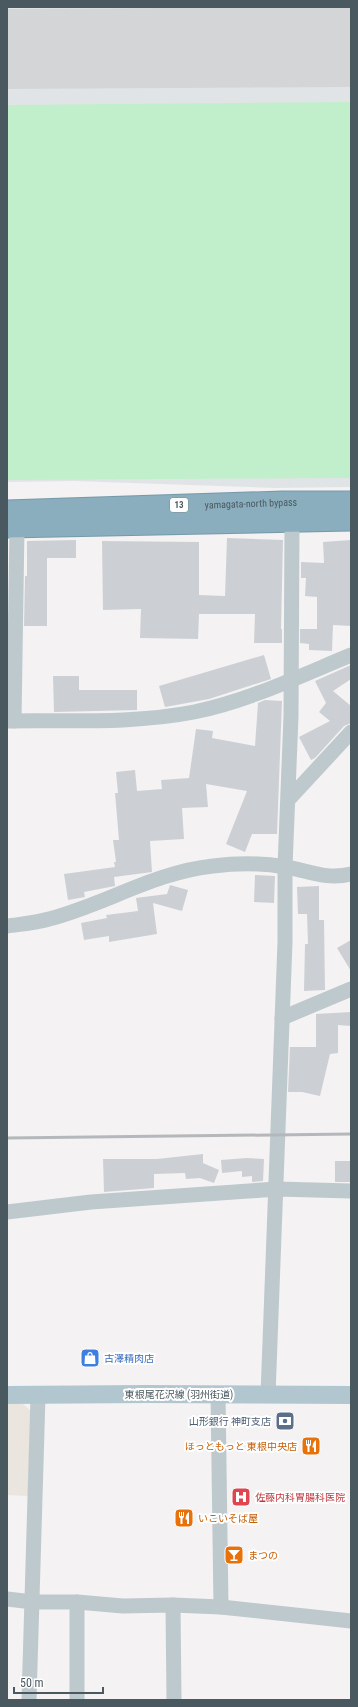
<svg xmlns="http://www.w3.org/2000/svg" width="358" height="1707" font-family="'Roboto Condensed','Noto Sans JP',sans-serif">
<rect width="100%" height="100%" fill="#f4f2f2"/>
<path fill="#eae5df" d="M7 1404H23L31 1411 28 1496 7 1495Z"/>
<path fill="#e1e4e6" d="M7 7H351V487L275 488 73 481 7 482Z"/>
<path fill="#c2efcb" d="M351 102V478L7 480V105Z"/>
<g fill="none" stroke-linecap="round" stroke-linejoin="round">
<path stroke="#d4d5d6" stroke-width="80" d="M7 49 351 47"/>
</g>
<g fill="#ccd0d4">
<path d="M227 538 283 540 281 629H282V643H254L255 614H199L198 639 140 638 141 609 103 610 102 541 199 542V595L225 596Z"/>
<path d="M76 540V558H47V626H24L25 576H27V541Z"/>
<path d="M351 540V626L333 625 332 651 309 650V644L300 643V629H317V597L305 596 306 578H301V562L324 563 323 542Z"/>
<path d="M264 655 271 679 209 699 165 707 159 686Z"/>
<path d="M351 665V679L333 691 351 706V723L344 726 315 758 311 760 299 737 330 721 319 712 326 703 315 681Z"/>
<path d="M53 676H79V690H137V710L54 712Z"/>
<path d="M265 700 282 701 277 834H252L245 852 226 844 247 791 206 784 208 807 182 808 184 839 150 841 152 872 114 877 115 886 84 892 85 897 68 900 64 874 115 867 114 862H116L113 840H119L115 793H118L116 772 135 770 137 791 162 789 161 780 189 778 196 729 213 731 212 738 255 746 258 703Z"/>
<path d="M255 875 275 876 274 903 254 902Z"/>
<path d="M170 885 188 890 182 911 153 903 157 934 109 942V936L84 940 81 923 107 918 106 915 138 911 136 898 167 894Z"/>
<path d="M319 886V920H324L325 990 304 991 305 944H308L307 914H298L297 887Z"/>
<path d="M351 940V971L337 948Z"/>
<path d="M351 1012V1026L338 1025V1053L330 1054 320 1096 302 1092H288L290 1047H316V1014Z"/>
<path d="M203 1154V1163L219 1170 214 1183 200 1178 186 1179 185 1173 154 1174V1188L104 1192 103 1159H157Z"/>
<path d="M247 1158 264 1159 263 1181 252 1182V1176L242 1177V1171L222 1173 221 1160Z"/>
<rect x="335" y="1161" width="16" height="21"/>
</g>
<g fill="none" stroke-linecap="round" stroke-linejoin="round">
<g stroke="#7699aa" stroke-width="23">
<g id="highway">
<path id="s1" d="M7 511 283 502H351"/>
<path d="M7 527 351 520"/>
</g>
</g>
<g stroke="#bec9cd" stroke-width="15">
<path d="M7 721C69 720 133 724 194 712 248 701 300 676 351 655"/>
<path d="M14 721 17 527"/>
<path d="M289 799 351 732"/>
<path d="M7 926C21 924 36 923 49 919 104 905 155 872 213 866 236 863 263 863 286 867 310 871 326 880 351 874"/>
<path d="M282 1018 351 989"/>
<path d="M7 1212 91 1202 277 1189 351 1191"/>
<path d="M218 1394 221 1607"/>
<path d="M268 1395 285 942V867L291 716 292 522"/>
<path d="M7 1599 33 1602H77L123 1606 173 1605 221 1607 351 1621"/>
<path d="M173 1605 174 1700"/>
<path d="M29 1700 38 1396"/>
<path d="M77 1700V1602"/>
</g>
<path stroke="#b2c6cf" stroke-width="18" d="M7 1395 146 1394 351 1395"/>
<use href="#highway" stroke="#8baebe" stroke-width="21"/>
<path stroke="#b4b8bb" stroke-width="3" d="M7 1138 351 1134"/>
</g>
<defs>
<g id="shop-square" transform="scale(1)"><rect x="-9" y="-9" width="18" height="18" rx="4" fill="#3f7fe0" stroke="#fff"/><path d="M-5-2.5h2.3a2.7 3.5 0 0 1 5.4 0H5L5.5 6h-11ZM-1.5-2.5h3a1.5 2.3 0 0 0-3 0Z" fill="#fff"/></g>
<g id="bank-square" transform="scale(1)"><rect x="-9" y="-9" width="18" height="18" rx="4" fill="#5c6f8a" stroke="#fff"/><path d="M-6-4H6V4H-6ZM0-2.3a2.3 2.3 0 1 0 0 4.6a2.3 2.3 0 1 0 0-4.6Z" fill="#fff"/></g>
<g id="restaurant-square" transform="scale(1)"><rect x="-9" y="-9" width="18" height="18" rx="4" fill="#e8710a" stroke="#fff"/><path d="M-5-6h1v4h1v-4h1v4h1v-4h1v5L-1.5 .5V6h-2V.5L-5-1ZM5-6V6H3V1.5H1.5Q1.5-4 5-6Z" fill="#fff"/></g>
<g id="hospital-square" transform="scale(1)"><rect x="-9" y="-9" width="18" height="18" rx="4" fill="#e0444e" stroke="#fff"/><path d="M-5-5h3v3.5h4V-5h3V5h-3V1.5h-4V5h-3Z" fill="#fff"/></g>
<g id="bar-square" transform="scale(1)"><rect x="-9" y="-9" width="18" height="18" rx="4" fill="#e8710a" stroke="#fff"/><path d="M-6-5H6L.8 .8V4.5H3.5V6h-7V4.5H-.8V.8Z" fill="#fff"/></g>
</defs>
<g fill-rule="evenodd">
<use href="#shop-square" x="90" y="1358"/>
<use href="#bank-square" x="285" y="1421"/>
<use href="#restaurant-square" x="311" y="1446"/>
<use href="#hospital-square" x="241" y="1497"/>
<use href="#restaurant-square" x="184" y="1518"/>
<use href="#bar-square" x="234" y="1555"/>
</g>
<g text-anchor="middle" stroke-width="4" stroke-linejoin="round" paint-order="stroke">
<rect fill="#fff" stroke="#808b8f" stroke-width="1" x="170" y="498" width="18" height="14" rx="3"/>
<g font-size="9" font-weight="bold" fill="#4a595f">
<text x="179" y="508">13</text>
</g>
<g font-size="10" fill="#4a595f" stroke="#fff">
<text dy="4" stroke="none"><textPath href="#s1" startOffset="244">yamagata-north bypass</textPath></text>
<text x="179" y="1398">東根尾花沢線 (羽州街道)</text>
</g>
<g font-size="10" fill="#366cbe" stroke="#fff" text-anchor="start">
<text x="104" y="1362">古澤精肉店</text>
</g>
<g font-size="10" fill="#4e5e75" stroke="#fff" text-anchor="end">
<text x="271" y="1425">山形銀行 神町支店</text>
</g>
<g font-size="10" fill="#c56008" stroke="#fff" text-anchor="start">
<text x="297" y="1450" text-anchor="end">ほっともっと 東根中央店</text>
<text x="198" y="1522">いこいそば屋</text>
<text x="248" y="1559">まつの</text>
</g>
<g font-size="10" fill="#be3a42" stroke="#fff" text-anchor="start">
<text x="255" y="1501">佐藤内科胃腸科医院</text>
</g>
</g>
<rect width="358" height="1707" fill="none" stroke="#4a595f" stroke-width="16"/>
<path d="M14 1687v6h89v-6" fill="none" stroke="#4a595f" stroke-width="2"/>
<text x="20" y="1687" font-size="12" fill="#4a595f" stroke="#ffffff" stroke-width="3" paint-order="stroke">50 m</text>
</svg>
